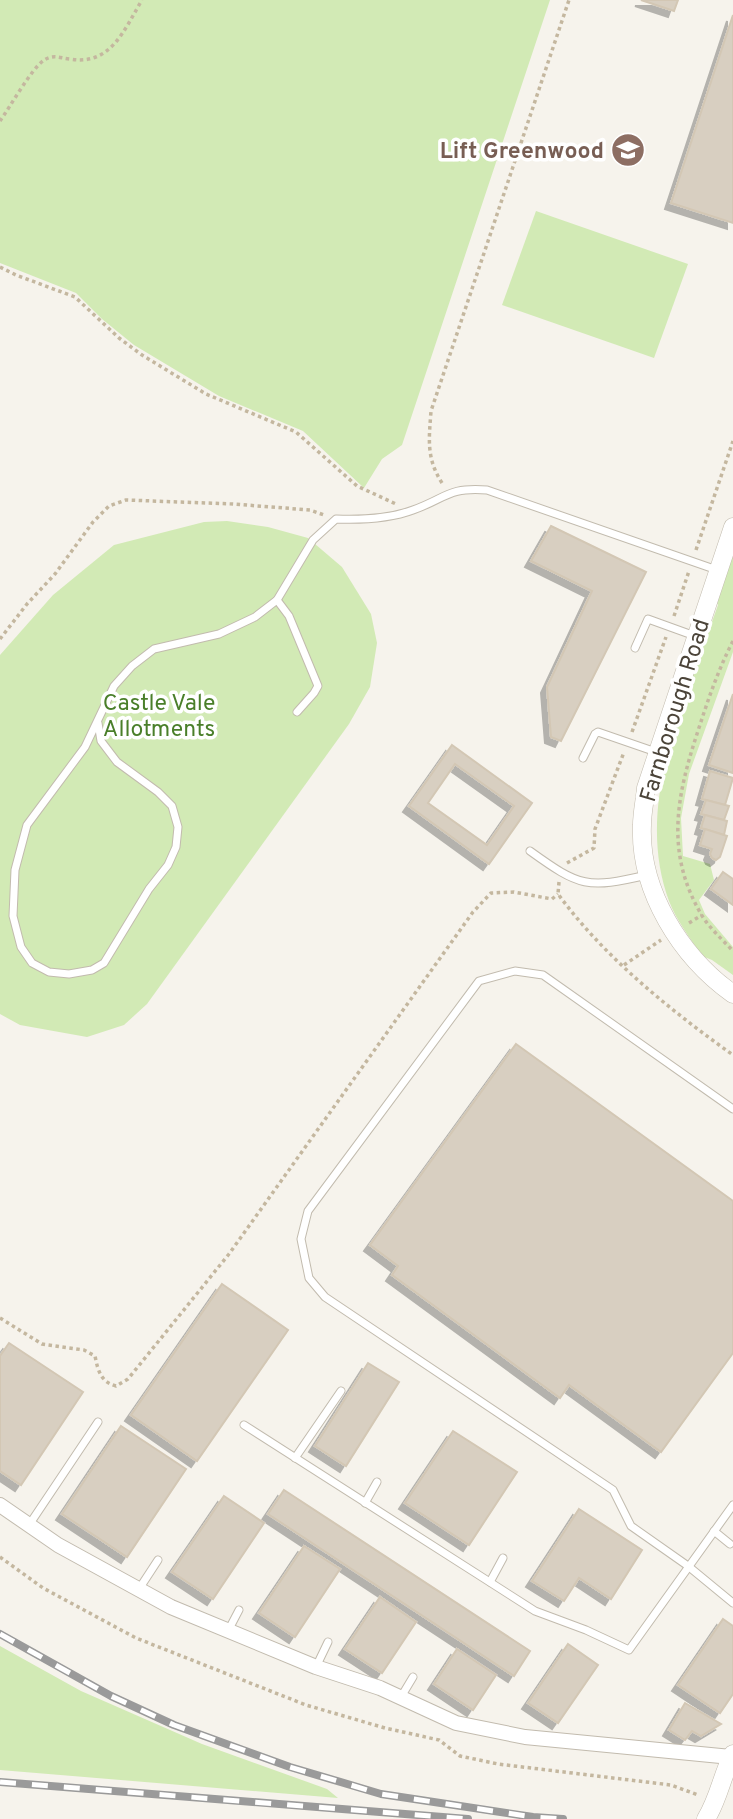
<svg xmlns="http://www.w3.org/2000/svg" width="733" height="1819" font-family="Overpass,sans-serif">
<defs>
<filter id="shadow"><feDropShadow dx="-6" dy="6" stdDeviation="0" flood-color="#0004"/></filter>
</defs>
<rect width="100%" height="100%" fill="#f6f3ec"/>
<g fill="#d2eab5">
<path d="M0 0H550L402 445 382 459 364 488 303 431 219 396 134 345 102 319 76 293 0 263Z"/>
<path d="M536 211 688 264 654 358 502 305Z"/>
<path d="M227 521 268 527 308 538 342 567 371 614 377 643 370 687 349 724 147 1004 124 1025 87 1037 20 1025 0 1014V655L53 595 114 545 204 522Z"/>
<path d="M733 548V652L689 774 681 818 683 856 710 864 714 880 699 900 705 914 733 947V975L712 960 702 956C691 939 676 920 669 901 633 803 686 698 718 605L715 599Z"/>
<path d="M0 1646 81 1691 202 1744 327 1789 338 1798 0 1770Z"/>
</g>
<g fill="#d8cfc1" stroke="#d3c7b4" stroke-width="2" fill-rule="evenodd" filter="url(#shadow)">
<path d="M641 0H678L674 11Z"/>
<path d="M733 15V223L671 203Z"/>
<path d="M551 526 646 572 561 741 551 737 547 687 592 591 531 561Z"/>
<path d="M733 694V773L709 765Z"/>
<path d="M452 745 532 803 489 864 409 806ZM455 764 514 806 487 845 428 803Z"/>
<path d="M710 771 733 778 725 805 702 799Z"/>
<path d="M706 800 729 806 724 820 701 814Z"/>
<path d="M705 815 727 821 724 835 701 828Z"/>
<path d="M705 829 727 836 720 857 716 860 712 858 710 854 712 849 700 845Z"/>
<path d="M723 872 733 879V905L711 889Z"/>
<path d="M516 1044 733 1201V1353L661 1452 569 1385 560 1398 392 1275 398 1266 370 1245Z"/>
<path d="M222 1284 288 1330 197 1461 131 1415Z"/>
<path d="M9 1343 83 1392 21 1485 0 1471V1356Z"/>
<path d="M368 1363 399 1382 346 1466 315 1446Z"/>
<path d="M121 1426 186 1469 127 1557 62 1514Z"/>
<path d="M453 1431 517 1472 469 1545 405 1503Z"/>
<path d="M284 1490 530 1651 514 1676 268 1514Z"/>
<path d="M224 1496 264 1523 213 1599 172 1572Z"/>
<path d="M579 1509 642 1550 611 1599 579 1578 564 1601 532 1581Z"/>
<path d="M304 1546 340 1569 295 1637 259 1613Z"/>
<path d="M380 1597 416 1622 382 1673 345 1649Z"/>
<path d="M723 1619 733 1626V1694L720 1713 678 1685Z"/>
<path d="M568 1644 598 1665 558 1723 528 1703Z"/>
<path d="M457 1649 496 1675 473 1710 434 1684Z"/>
<path d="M685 1703 721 1724 701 1736 692 1731 685 1740 669 1730Z"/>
</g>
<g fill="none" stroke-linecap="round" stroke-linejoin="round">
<g stroke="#c2bbae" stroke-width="9">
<g id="service">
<path d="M277 600 289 616 318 686 314 693 297 712"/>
<path d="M635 648 648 619 695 636"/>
<path d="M98 723 101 741 117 762 158 792 172 806 178 827 176 847 168 865 149 889 104 963 92 970 69 974 49 972 32 963 21 947 13 916 15 870 27 825 85 747 114 686 132 666 154 649 219 634 255 617 277 600 313 540 336 519C362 520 389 519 413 510 447 498 447 487 487 490L717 570"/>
<path d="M583 758 595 734 598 732 656 752"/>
<path d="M530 851C580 887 587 889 647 875"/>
<path d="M733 1109 543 975 515 971 479 981 308 1211 301 1239 309 1278 325 1297 613 1490 631 1526 688 1566 733 1603"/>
<path d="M244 1425 535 1611 586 1630 629 1650 733 1505"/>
<path d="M295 1458 341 1391"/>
<path d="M365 1503 377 1482"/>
<path d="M29 1525 98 1422"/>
<path d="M714 1531 730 1544"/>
<path d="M490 1582 503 1558"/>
<path d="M139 1589 158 1560"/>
<path d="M228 1631 239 1610"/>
<path d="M316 1667 328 1642"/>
<path d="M401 1697 413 1677"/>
</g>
</g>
<g stroke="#c2bbae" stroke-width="16">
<path id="minor" d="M0 1505 58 1545 171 1607 316 1667 380 1688 456 1723 525 1737 731 1757"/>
</g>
<g stroke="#c2bbae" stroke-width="19">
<g id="tertiary">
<path d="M733 527 646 788C645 800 642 813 642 825 639 891 681 957 733 994"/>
<path d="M706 1819C719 1798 722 1775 733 1754"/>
</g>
</g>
<g stroke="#c4b79f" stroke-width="3.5" stroke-dasharray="3.5 3.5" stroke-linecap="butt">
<path d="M0 121C10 107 32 68 44 60 54 54 59 58 70 59 111 66 124 30 142 0"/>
<path d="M0 267 16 275 75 297 119 338 142 355 206 394 296 432 357 486 396 504"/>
<path d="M442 483C426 458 429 439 431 411L569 0"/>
<path d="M696 550 733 441"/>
<path d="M674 616 689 571"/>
<path d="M0 639 27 604 55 574 93 522 109 506 126 500 233 504 310 510 324 515"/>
<path d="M733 641C717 672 707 703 696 737 676 799 666 854 701 914 709 928 722 939 733 951"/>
<path d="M632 732 666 637"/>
<path d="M567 863 594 848 595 829 624 752"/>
<path d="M559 882 558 894C604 957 670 1010 733 1055"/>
<path d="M689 923 702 915"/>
<path d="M624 965 661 940"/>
<path d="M0 1318 42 1344 84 1350 95 1356C98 1371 101 1382 116 1386L128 1379 229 1254 473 912 491 893 514 892 552 899 558 894"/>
<path d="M0 1557 43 1588 136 1638 306 1705 385 1728 439 1740 460 1756 498 1764 671 1785 698 1795"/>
</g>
<use href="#service" stroke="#fff" stroke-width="7"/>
<use href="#minor" stroke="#fff" stroke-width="14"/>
<use href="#tertiary" stroke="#fff" stroke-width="18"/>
<g stroke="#9a9a9a" stroke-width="8">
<g id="rail">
<path d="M0 1634 111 1696 174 1725 290 1767 381 1794 533 1817 563 1819"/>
<path d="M0 1782 468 1819"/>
</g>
</g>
<use href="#rail" stroke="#fff" stroke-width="5" stroke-dasharray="16" stroke-linecap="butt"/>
</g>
<defs>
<g id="school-disc" transform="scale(1.75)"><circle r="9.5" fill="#8d6e63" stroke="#fff"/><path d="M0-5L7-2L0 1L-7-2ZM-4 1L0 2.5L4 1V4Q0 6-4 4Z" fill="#fff"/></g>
</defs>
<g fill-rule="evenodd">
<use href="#school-disc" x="628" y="150"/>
</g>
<g text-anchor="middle" stroke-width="7" stroke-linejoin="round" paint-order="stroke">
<g font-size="23" font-weight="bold" fill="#785e54" stroke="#fff" text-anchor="end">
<text x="604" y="158">Lift Greenwood</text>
</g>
<g font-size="23" fill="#4a7f2a" stroke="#fff">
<text x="159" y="710">Castle Vale<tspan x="159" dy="26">Allotments</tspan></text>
</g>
<g font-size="23" fill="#4b4439" stroke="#fff">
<text transform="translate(674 710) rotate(-73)" y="8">Farnborough Road</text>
</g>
</g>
</svg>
